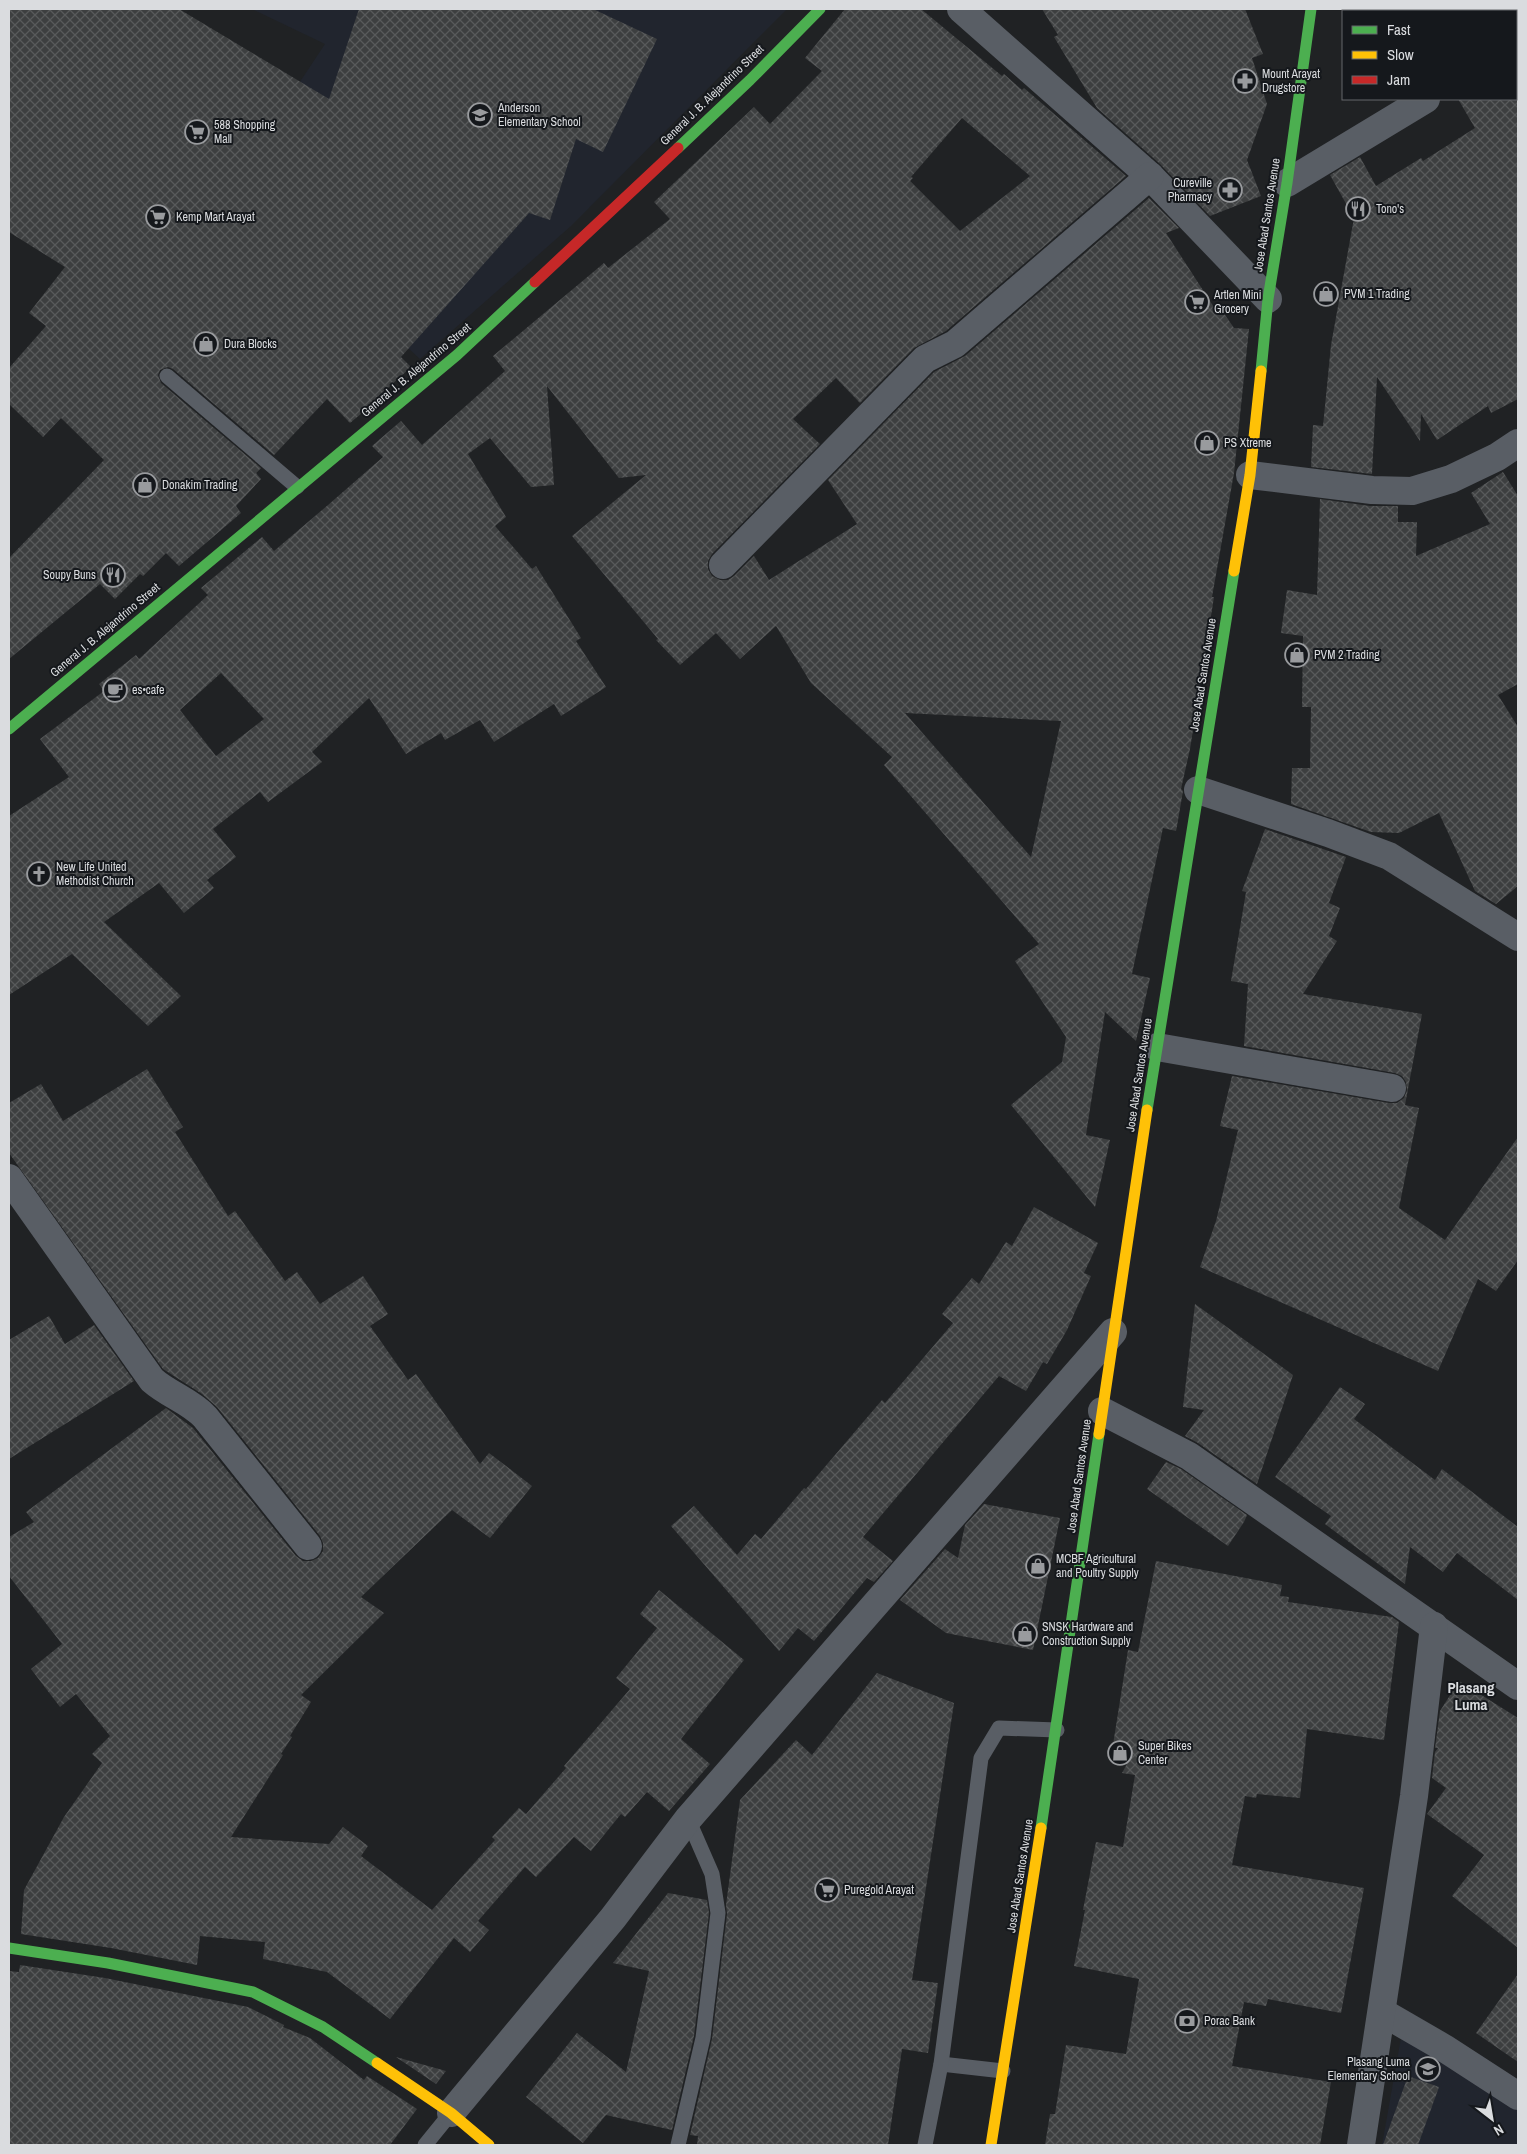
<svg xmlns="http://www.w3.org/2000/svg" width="1527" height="2154" font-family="'Archivo Narrow',sans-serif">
<defs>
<pattern id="building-cross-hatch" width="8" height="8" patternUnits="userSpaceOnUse" patternTransform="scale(1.25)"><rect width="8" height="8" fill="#3d3f40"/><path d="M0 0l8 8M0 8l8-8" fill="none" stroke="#585a5b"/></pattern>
</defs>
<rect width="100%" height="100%" fill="#202224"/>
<g fill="#21252e">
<path d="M252 9H787L571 226 420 359 231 186 325 44Z"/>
<path d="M1402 2032 1518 2106V2145H1382Z"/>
</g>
<g fill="url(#building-cross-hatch)" fill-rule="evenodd">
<path d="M9 9H179L329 99 359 9H593L657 39 603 152 576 139 550 220 529 213 401 357 411 367 379 396 380 398 350 423 327 399 274 455 173 369 168 367 160 370 158 375 161 383 261 468 256 473 261 479 236 506 241 513 179 566 166 553 143 576 140 574 115 599 100 584 9 659V558L104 460 61 418 43 437 9 404V368L46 326 29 313 65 267 9 232Z"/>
<path d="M845 9H921L1002 76 1004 74 1022 90 1024 88 1126 176 946 331 914 348 860 403 836 378 793 419 820 444 712 554 708 561V569L712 576 720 580H728L734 576 754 556 769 580 857 524 828 480 934 372 965 356 1149 198 1179 228 1166 233 1219 315 1223 312 1234 328 1249 329 1234 473 1212 597H1214L1190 749 1181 789 1183 791 1177 826 1176 831 1163 828 1132 974 1150 978 1136 1041 1105 1012 1086 1135 1110 1140 1095 1207 1011 1105 1062 1062 1066 1037 1015 961 1039 944 884 765 892 757 811 683 776 626 740 659 716 633 680 665 656 640 658 639 572 536 646 475 619 478 547 386 554 485 531 487 490 438 468 454 506 517 495 526 532 569 536 566 581 638 576 641 606 687 561 716 554 704 494 742 480 720 445 740 441 733 406 754 369 698 312 752 322 762 268 802 260 792 213 829 236 857 207 880 214 888 184 913 159 883 104 922 181 996 148 1026 72 954 9 995V816L69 777 40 739 104 691 99 684 136 655 139 659 208 595 201 588 262 537 274 551 328 505 383 457 372 446 401 421 422 445 505 371 493 356 604 263 608 268 670 219 654 202 754 107 770 124 822 71 805 58ZM962 118 1030 176 960 231 910 181 913 178 911 177ZM221 673 264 719 216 756 180 710ZM905 713 1061 721 1031 857Z"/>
<path d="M1042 9H1245L1263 54 1252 58 1267 104 1247 160 1261 196 1210 216 1160 164 1097 108 1054 37 1058 35Z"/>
<path d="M1458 99H1518V399L1491 413 1488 406 1437 440 1421 414 1420 441 1377 377 1372 474 1311 467 1313 425 1323 426 1331 345 1354 218 1330 175 1360 157 1376 186 1421 158 1423 161 1475 128Z"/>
<path d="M1503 472 1518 496V684L1498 695 1518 727V886L1496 904 1475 891 1439 813 1399 833 1371 832 1291 804 1292 768H1310L1311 707H1302L1303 636 1281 633 1287 590 1317 595 1320 499 1370 506H1398V522H1417L1416 556 1490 524 1471 493Z"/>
<path d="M1265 829 1346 857 1329 903 1340 908 1329 936 1337 941 1303 994 1422 1014 1405 1105 1419 1108 1399 1208 1445 1240 1518 1137V1260L1496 1291 1478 1279 1438 1371 1200 1267 1216 1221 1238 1130 1220 1126 1232 1076 1389 1103H1397L1404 1098 1407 1090 1406 1082 1402 1076 1395 1073 1244 1046 1248 984 1231 981 1246 892 1242 891Z"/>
<path d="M147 1069 183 1127 175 1132 228 1216 235 1211 285 1281 297 1272 320 1304 363 1276 388 1314 370 1326 408 1380 416 1374 480 1464 489 1453 532 1486 490 1538 452 1510 361 1597 384 1613 301 1695 311 1702 290 1736 292 1737 281 1754 283 1755 231 1837 329 1844 343 1827 368 1846 361 1856 432 1910 495 1840 492 1837 519 1808 526 1814 566 1768 564 1766 630 1689 616 1678 657 1628 640 1614 659 1590 744 1660 681 1739 710 1764 669 1811 647 1792 625 1817 621 1814 591 1851 574 1837 536 1877 525 1867 478 1921 489 1930 470 1952 454 1938 390 2019 327 1972 263 1959 265 1942 200 1936 197 1965 111 1948 21 1934 24 1890 64 1817 102 1763 92 1754 110 1736 76 1694 60 1707 31 1669 62 1644 9 1576V1537L34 1522 26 1512 166 1408 193 1428 296 1556 303 1561H311L318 1558 323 1551V1543L320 1536 217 1407 202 1394 163 1369 9 1153V1103L41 1084 63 1121Z"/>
<path d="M1034 1207 1098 1243 1084 1273 1091 1276 1067 1330 1047 1364 1043 1362 1026 1391 999 1376 863 1537 893 1561 874 1582 867 1578 814 1641 798 1628 779 1651 671 1526 694 1506 737 1555 755 1534 761 1539 804 1488 806 1489 882 1400 885 1403 953 1323 942 1314 972 1278 979 1284 1006 1242 1012 1246Z"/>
<path d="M1195 1304 1293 1375 1257 1484 1198 1443 1185 1436 1204 1410 1183 1407Z"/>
<path d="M49 1316 65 1344 94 1325 134 1381 9 1459V1340Z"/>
<path d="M1340 1387 1365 1404 1354 1419 1435 1480 1442 1469 1518 1527V1600L1457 1553 1443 1572 1410 1547 1405 1584 1325 1524 1331 1516 1275 1477Z"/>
<path d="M1166 1462 1181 1469 1247 1515 1244 1522 1228 1546 1147 1489Z"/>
<path d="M984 1504 1060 1518 1033 1650 946 1633 900 1600 945 1549 958 1558 965 1525Z"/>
<path d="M1156 1561 1282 1585 1280 1596 1289 1597 1288 1602 1392 1617 1399 1622 1384 1740 1307 1729 1300 1798 1257 1794 1256 1798 1245 1796 1232 1865 1364 1888 1341 2013 1268 1999 1266 2006 1244 2002 1232 2066 1331 2082 1320 2145H1045L1050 2114H1055L1066 2045 1126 2054 1139 1979 1074 1966 1085 1910H1083L1096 1842 1123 1847 1135 1775 1122 1773 1128 1762 1112 1751 1128 1650 1138 1652Z"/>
<path d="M877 1673 954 1703 912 1980 938 1983 928 2053 902 2049 888 2145H697L698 2136 690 2135 712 2039 727 1914 726 1905 740 1800 796 1740 812 1755Z"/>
<path d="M1459 1681 1518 1718V1948L1452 1896 1484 1855 1427 1814 1446 1788 1432 1778 1435 1752 1438 1748H1435L1440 1711Z"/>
<path d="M668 1893 707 1900 709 1913 694 2036 672 2130 606 2115 583 2143 526 2097 577 2033 626 2072 649 1971 613 1963Z"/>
<path d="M20 1965 105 1978 248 2007 284 2025 283 2027 310 2038 364 2080 367 2076 417 2109 390 2145H9V1971L19 1972Z"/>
<path d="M1518 1974V2062L1476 2033Z"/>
<path d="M396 2057 446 2071 436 2084Z"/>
<path d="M1408 2076 1439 2087 1418 2145H1383Z"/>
</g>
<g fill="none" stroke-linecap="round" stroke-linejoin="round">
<g stroke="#595e65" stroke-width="15">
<path d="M167 376 297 487"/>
<path d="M941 2064 1003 2071"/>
<path d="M425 2145 451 2113"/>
<path d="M678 2145 703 2038 718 1913 712 1874 688 1819"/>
<path d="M925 2145 941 2064 981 1758 999 1728 1057 1730"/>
</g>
<g stroke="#595e65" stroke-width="28">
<path d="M961 9 1150 176 1268 299"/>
<path d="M1516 44 1518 43"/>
<path d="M1287 183 1426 99"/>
<path d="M1250 475 1372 490 1412 491 1451 479 1497 457 1518 443"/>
<path d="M723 565 925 359 955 344 1150 176"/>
<path d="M1198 790 1328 833 1389 856 1518 937"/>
<path d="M1157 1047 1392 1088"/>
<path d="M9 1178 152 1380C169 1395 190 1401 205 1417L308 1546"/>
<path d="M1102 1411 1189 1456 1518 1686"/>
<path d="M1382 2012 1444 2048 1518 2096"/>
<path d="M451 2113 613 1918 688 1819 1113 1332"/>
<path d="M1361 2145 1414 1796 1434 1626"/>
</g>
<g stroke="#4caf50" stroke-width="11">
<path d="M678 148 750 80 820 9"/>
<path d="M1261 371 1268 299 1287 183 1311 9"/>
<path d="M9 729 457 355 535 282"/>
<path d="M1147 1110 1234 571"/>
<path d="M1041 1828 1099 1434"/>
<path d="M9 1948 108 1963 253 1992 323 2027 377 2063"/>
</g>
<g stroke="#ffc107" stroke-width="11">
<path d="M1234 571 1250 475 1261 371"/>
<path d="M1099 1434 1147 1110"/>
<path d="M377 2063 451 2113 489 2145"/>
<path d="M991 2145 1041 1828"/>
</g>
<path stroke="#c62828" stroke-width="11" d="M535 282 678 148"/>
</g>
<defs>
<g id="pharmacy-ring" transform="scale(1.25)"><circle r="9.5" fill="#15181c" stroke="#999b9e" stroke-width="1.5"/><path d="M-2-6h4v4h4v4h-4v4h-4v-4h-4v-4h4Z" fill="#999b9e"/></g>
<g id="school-ring" transform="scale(1.25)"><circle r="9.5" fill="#15181c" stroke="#999b9e" stroke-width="1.5"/><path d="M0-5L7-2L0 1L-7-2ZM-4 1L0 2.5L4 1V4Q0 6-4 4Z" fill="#999b9e"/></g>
<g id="supermarket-ring" transform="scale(1.25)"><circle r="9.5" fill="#15181c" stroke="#999b9e" stroke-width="1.5"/><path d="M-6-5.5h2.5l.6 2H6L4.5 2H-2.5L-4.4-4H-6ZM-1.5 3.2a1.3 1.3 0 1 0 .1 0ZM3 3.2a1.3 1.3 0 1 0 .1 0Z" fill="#999b9e"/></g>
<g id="restaurant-ring" transform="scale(1.25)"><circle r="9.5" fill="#15181c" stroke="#999b9e" stroke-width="1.5"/><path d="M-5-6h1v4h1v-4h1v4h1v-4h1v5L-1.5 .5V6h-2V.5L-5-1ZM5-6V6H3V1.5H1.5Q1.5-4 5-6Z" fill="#999b9e"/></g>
<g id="shop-ring" transform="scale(1.25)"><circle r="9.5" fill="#15181c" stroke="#999b9e" stroke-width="1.5"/><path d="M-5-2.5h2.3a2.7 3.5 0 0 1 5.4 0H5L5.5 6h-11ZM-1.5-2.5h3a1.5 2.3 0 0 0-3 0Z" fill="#999b9e"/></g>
<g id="cafe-ring" transform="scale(1.25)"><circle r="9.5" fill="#15181c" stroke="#999b9e" stroke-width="1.5"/><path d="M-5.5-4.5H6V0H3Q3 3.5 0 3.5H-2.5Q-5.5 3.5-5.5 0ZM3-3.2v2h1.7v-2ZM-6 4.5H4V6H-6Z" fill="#999b9e"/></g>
<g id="church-ring" transform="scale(1.25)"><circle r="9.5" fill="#15181c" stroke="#999b9e" stroke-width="1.5"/><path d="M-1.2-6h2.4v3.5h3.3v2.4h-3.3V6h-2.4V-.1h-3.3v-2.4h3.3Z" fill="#999b9e"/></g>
<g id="bank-ring" transform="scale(1.25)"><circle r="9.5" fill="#15181c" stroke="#999b9e" stroke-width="1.5"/><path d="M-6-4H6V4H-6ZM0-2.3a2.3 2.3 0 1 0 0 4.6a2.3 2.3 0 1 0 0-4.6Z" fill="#999b9e"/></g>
</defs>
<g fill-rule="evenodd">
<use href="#pharmacy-ring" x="1245" y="81"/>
<use href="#school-ring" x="480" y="115"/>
<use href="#supermarket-ring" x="197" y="132"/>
<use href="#pharmacy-ring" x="1230" y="190"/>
<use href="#restaurant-ring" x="1358" y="209"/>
<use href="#supermarket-ring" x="158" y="217"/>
<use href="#shop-ring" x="1326" y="294"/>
<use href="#supermarket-ring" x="1197" y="302"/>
<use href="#shop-ring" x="206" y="344"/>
<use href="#shop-ring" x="1207" y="443"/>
<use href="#shop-ring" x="145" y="485"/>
<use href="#restaurant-ring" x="113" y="575"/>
<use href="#shop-ring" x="1297" y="655"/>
<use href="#cafe-ring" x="115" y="690"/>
<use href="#church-ring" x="39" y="874"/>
<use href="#shop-ring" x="1038" y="1566"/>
<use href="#shop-ring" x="1025" y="1634"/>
<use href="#shop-ring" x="1120" y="1753"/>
<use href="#supermarket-ring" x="827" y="1890"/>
<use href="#bank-ring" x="1187" y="2021"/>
<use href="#school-ring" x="1428" y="2069"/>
</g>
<g text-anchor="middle" stroke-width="4" stroke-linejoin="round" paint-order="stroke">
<g font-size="12" fill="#dadcdf" stroke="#15181c" text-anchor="start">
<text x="1262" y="78">Mount Arayat<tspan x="1262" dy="14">Drugstore</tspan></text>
<text x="498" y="112">Anderson<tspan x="498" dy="14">Elementary School</tspan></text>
<text x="214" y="129">588 Shopping<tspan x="214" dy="14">Mall</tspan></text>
<text x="1212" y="187" text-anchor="end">Cureville<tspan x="1212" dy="14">Pharmacy</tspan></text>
<text x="1376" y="213">Tono's</text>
<text x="176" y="221">Kemp Mart Arayat</text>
<text x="1344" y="298">PVM 1 Trading</text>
<text x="1214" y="299">Artlen Mini<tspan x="1214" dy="14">Grocery</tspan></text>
<text x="224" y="348">Dura Blocks</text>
<text x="1224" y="447">PS Xtreme</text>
<text x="162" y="489">Donakim Trading</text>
<text x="96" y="579" text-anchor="end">Soupy Buns</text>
<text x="1314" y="659">PVM 2 Trading</text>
<text x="132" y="694">es•cafe</text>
<text x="56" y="871">New Life United<tspan x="56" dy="14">Methodist Church</tspan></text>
<text x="1056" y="1563">MCBF Agricultural<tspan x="1056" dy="14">and Poultry Supply</tspan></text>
<text x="1042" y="1631">SNSK Hardware and<tspan x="1042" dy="14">Construction Supply</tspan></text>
<text x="1138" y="1750">Super Bikes<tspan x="1138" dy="14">Center</tspan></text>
<text x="844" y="1894">Puregold Arayat</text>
<text x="1204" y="2025">Porac Bank</text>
<text x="1410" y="2066" text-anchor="end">Plasang Luma<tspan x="1410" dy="14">Elementary School</tspan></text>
</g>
<g font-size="12" fill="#dadcdf" stroke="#15181c">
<text transform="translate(712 95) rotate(-44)" y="4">General J. B. Alejandrino Street</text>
<text transform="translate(1267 215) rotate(-81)" y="4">Jose Abad Santos Avenue</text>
<text transform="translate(416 370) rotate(-40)" y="4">General J. B. Alejandrino Street</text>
<text transform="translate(105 630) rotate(-40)" y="4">General J. B. Alejandrino Street</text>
<text transform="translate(1203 675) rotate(-81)" y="4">Jose Abad Santos Avenue</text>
<text transform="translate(1139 1075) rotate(-81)" y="4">Jose Abad Santos Avenue</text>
<text transform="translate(1079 1476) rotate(-82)" y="4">Jose Abad Santos Avenue</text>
<text transform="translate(1020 1876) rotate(-81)" y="4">Jose Abad Santos Avenue</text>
</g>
<g font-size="15" font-weight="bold" fill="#dadcdf" stroke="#15181c">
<text x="1471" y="1693">Plasang<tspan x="1471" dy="17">Luma</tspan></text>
</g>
</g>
<rect width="1527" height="2154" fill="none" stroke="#dadcdf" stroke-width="20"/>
<rect x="1342" y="10" width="175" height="90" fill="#15181c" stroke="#64666a"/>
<rect x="1352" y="26" width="25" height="8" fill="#4caf50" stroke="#64666a"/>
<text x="1387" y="35" font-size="15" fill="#dadcdf">Fast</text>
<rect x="1352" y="51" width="25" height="8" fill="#ffc107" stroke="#64666a"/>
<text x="1387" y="60" font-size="15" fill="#dadcdf">Slow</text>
<rect x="1352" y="76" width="25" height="8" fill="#c62828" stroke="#64666a"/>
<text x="1387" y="85" font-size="15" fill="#dadcdf">Jam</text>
<g transform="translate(1492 2119) rotate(149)" stroke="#15181c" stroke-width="4" paint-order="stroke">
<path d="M0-4L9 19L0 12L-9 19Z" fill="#dadcdf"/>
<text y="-8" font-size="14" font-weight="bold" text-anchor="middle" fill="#dadcdf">N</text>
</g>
</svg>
